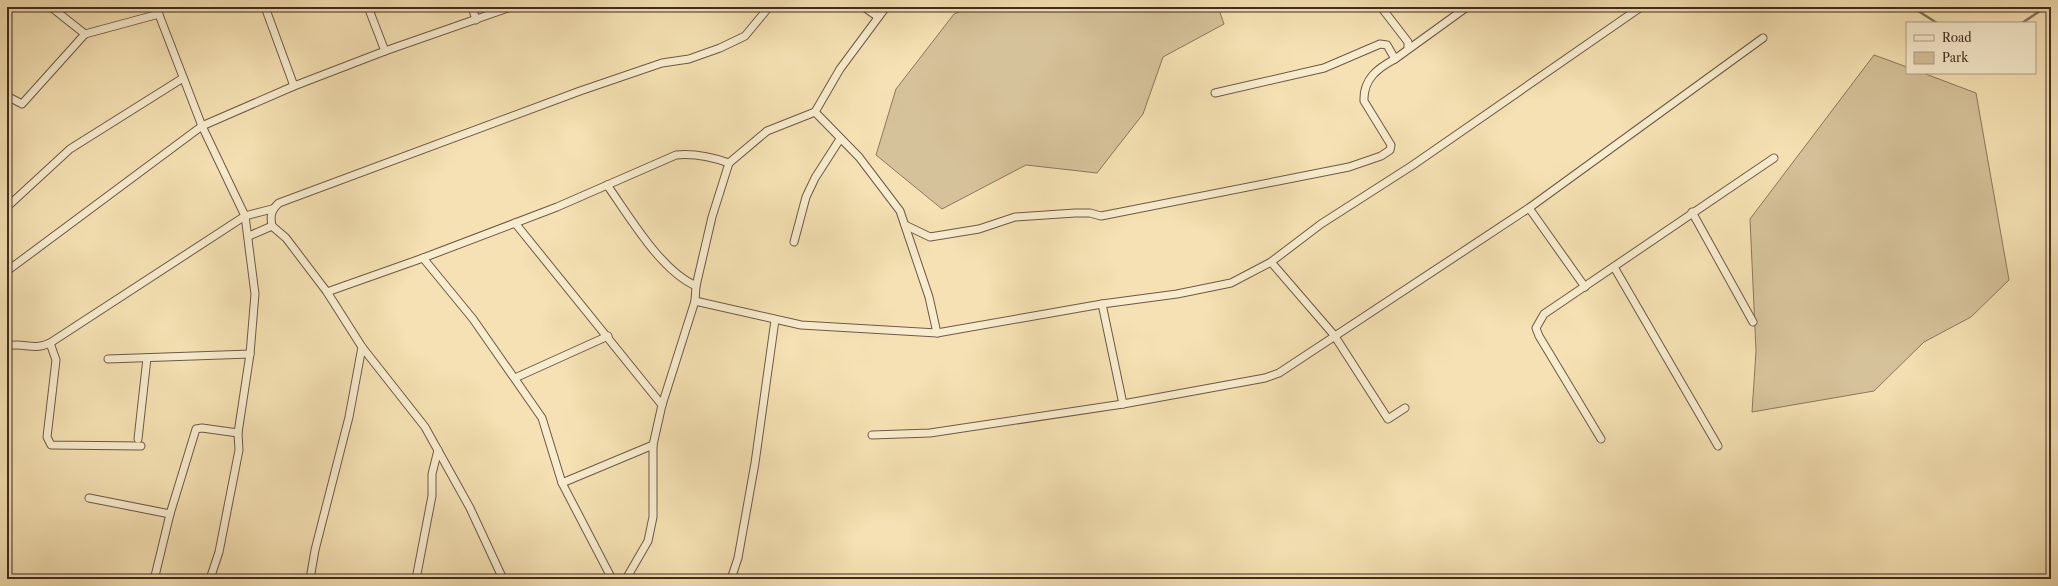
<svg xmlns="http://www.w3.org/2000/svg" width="2058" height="586" font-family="'Libre Caslon Text',serif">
<rect width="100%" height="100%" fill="#f5e1b3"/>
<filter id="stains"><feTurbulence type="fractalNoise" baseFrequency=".005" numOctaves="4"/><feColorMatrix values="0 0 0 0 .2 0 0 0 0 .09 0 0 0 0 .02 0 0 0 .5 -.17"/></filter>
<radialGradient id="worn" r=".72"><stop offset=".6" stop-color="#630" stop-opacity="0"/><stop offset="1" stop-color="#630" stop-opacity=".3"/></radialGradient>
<g fill="#d6c29a" stroke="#8b775e">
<path d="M971 7H1218L1224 24 1163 57 1143 114 1097 173 1026 165 942 209 876 155 896 89 954 14Z"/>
<path d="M1874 55 1907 67V73H1923L1976 93 2009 280 1971 317 1924 342 1874 391 1752 412 1756 351 1750 219Z"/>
</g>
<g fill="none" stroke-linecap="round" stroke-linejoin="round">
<g stroke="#87735b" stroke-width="2.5">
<path d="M1912 7 1937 23"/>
<path d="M2022 23 2046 7"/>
</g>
<g stroke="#6d5946" stroke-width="9">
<g id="street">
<path d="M51 7 85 34"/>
<path d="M156 7 202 126 245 216 255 294 250 354 238 433 239 450 219 552 210 579"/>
<path d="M265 7 294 86"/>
<path d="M368 7 385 51"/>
<path d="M472 7 476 20"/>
<path d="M864 7 878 17"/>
<path d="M1381 7 1408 42V48"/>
<path d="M1215 93 1324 68 1380 44 1387 45 1395 59"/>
<path d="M7 96 22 104 85 34 159 14"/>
<path d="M815 112 859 157 900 211 929 297 937 333"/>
<path d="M607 185C630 217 660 270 696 286"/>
<path d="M7 207 70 149 183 78"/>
<path d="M1529 208 1585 287"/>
<path d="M1692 212 1753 322"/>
<path d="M515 223 662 405"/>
<path d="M905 225 930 237 979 229 1015 217 1075 213H1090L1101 216 1349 167 1381 156 1390 150 1391 145 1364 101C1363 79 1378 68 1395 59L1467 7"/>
<path d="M272 226C270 216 271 210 279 203L580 91 662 63 689 59 720 48 745 36 769 7"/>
<path d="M249 236 272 226 286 238 327 292 362 347 425 427 470 508 503 579"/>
<path d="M794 242 806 197 815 178 840 139"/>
<path d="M423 258 473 319 542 418 562 483 612 579"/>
<path d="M1271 262 1334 335 1388 419 1405 408"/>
<path d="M1614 267 1718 446"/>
<path d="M7 271 202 126 294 86 385 51 511 7"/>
<path d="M327 292 423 258 557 207 676 155C695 153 712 157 729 163"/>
<path d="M695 301 801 325 937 333 1102 304 1177 294 1231 283 1271 262 1321 224 1413 165 1641 7"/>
<path d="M1102 304 1123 404"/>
<path d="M50 343 56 360 47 437 51 445 141 446"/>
<path d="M7 346C24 342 33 351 50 343L245 216 272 209"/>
<path d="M108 359 250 354"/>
<path d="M515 378 608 336"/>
<path d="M872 435 930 433 1123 404 1265 378 1279 373 1529 208 1763 38"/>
<path d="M138 439 147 358"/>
<path d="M1601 439 1539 336 1536 328 1544 314 1774 158"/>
<path d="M562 483 653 445"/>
<path d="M89 498 170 514"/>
<path d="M155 576 170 514 196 429 202 428 238 433"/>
<path d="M310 579 315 550 349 417 362 347"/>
<path d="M416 579 432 496V474L438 450"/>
<path d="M626 579 648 541 653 517V445L662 405 695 301 696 286 712 217 729 163 767 131 815 112 840 69 886 7"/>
<path d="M731 579 738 558 755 463 775 320"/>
</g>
</g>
<use href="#street" stroke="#f8ecce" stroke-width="7"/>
</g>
<rect width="2058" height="586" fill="none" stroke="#f5e1b3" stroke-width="24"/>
<rect x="8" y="8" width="2042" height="570" fill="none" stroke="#402c21" stroke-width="2"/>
<rect x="12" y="12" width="2034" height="562" fill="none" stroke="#402c21"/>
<rect x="1906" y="22" width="130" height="52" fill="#f8ecce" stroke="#ae9f89"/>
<rect x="1914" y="35" width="20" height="6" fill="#f8ecce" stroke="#ae9f89"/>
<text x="1942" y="42" font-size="12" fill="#402c21">Road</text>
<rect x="1914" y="52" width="20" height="12" fill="#d6c29a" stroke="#ae9f89"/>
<text x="1942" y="62" font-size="12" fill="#402c21">Park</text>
<rect width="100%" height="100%" filter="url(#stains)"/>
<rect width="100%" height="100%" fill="url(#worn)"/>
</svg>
